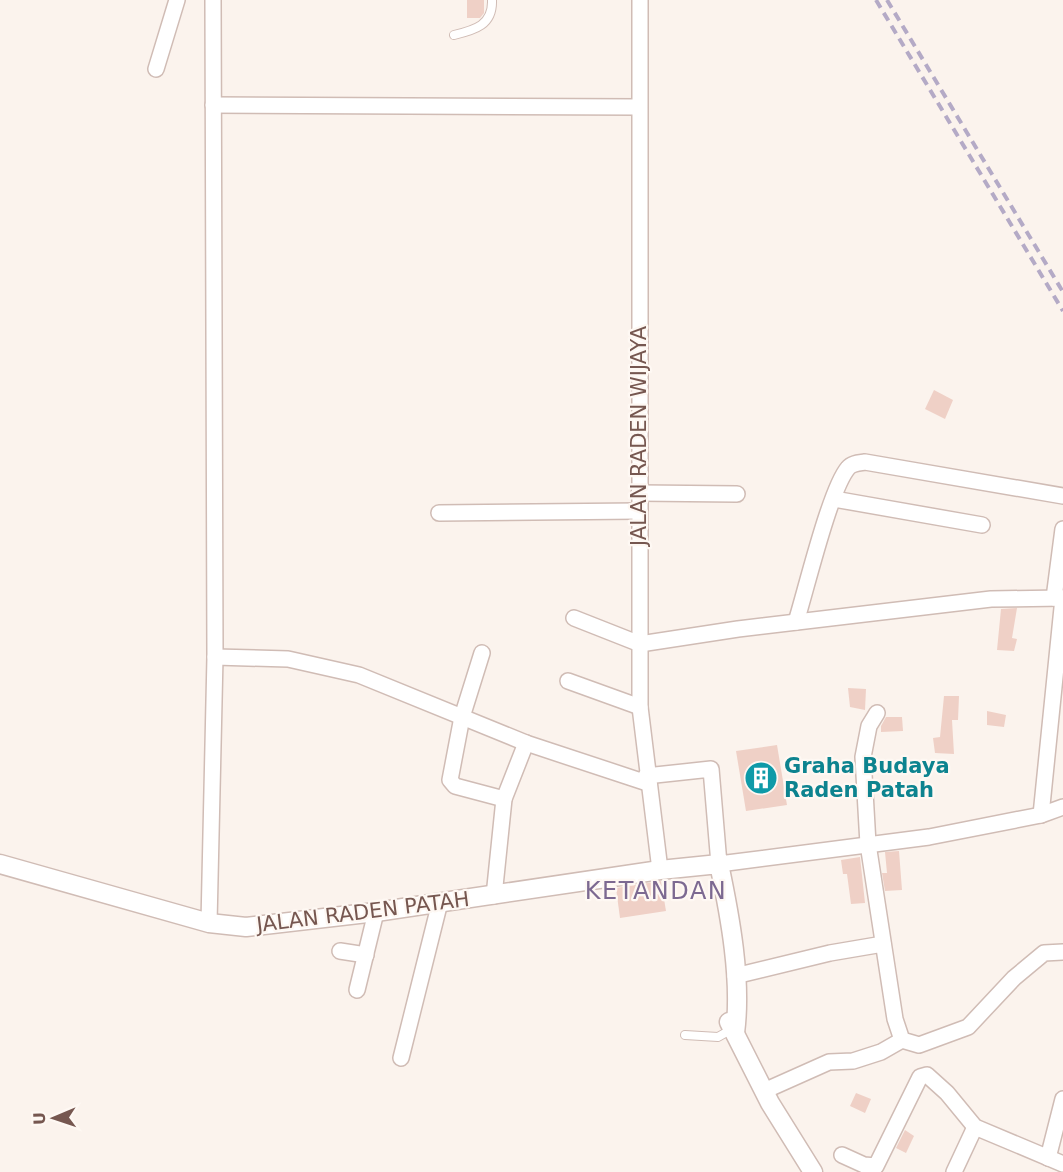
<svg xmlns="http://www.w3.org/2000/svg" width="1063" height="1172" font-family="'DejaVu Sans',sans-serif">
<rect width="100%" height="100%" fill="#fbf3ed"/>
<g fill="#efd0c6">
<path d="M467 0H484V13L480 18H467Z"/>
<path d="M934 390 953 400 945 419 925 409Z"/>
<path d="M1017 608 1012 638 1017 639 1014 651 997 650 1001 609Z"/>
<path d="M848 688 866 689 865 710 850 707Z"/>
<path d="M944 696H959L958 720H952L954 754 935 753 933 738 940 737Z"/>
<path d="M987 711 1006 715 1004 727 987 725Z"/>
<path d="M886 717H902L903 731 881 732V726Z"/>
<path d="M777 745 787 805 746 811 736 751Z"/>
<path d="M899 851 902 890 885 891 882 873H887L885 852Z"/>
<path d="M860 857 865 903 851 904 847 874H843L841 860Z"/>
<path d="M661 881 666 911 620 918 616 888Z"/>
<path d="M856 1093 871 1099 865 1113 850 1106Z"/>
<path d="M905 1130 914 1136 906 1153 896 1148Z"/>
</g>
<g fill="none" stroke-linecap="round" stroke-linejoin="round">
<g stroke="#d0bcb5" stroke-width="10">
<g id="service">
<path d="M454 35C475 30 493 25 492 0"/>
<path d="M685 1035 718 1037 732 1029"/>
</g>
</g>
<g stroke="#d0bcb5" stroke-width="18">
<g id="minor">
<path d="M640 0V707L660 870"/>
<path d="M156 69 177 0"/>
<path d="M213 105 639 107"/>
<path d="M639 493 737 494"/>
<path d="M834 499 982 525"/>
<path d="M439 513 639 511"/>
<path d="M1054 598 1063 529"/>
<path d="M574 618 640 644 738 629 991 599 1063 598"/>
<path d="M796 622C806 590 830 489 848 468 852 463 859 463 865 462L1063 496"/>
<path d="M482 653 462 717 450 780 455 786 504 799"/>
<path d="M215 657 288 659 359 675 526 743 647 783"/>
<path d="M568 681 640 707"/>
<path d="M877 713 869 726 863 757 868 844 895 1019 902 1040 919 1045 968 1027 1014 978 1044 953 1063 952"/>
<path d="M646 776 711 769 719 864 929 837 1041 815 1063 807"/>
<path d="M1041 815 1063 598"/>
<path d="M494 896 504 799 526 743"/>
<path d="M209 923 215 657 213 0"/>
<path d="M340 951 366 955"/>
<path d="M735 976 830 953 883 944"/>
<path d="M357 990 376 912"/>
<path d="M401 1058 440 902"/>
<path d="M764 1091 829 1062 853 1061 881 1052 902 1040"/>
<path d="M842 1155 864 1165 876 1166 920 1077 927 1075 947 1093 975 1127 1063 1164"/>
<path d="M1048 1158 1063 1099"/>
<path d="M954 1172 975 1127"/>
</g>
</g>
<g stroke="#d0bcb5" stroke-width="21">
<g id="tertiary">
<path d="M0 864 209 923 246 927 376 912 660 870 719 864C730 916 742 980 735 1033"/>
<path d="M729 1022 770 1103 813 1172"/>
</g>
</g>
<use href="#service" stroke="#fff" stroke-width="8"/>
<use href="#minor" stroke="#fff" stroke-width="15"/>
<use href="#tertiary" stroke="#fff" stroke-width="18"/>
<g stroke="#b4aac6" stroke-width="4" stroke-dasharray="9 6" stroke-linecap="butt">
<path d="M876 0 1063 311"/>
<path d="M887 0 1063 292"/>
</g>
</g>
<defs>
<g id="building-disc" transform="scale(1.725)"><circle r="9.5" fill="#0f9aa8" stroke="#fef8f3"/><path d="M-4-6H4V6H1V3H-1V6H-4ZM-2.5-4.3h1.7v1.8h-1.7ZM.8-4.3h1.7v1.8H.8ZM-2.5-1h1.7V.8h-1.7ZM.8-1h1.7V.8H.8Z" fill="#fff"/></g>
</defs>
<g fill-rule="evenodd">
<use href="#building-disc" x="761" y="778"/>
</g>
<g text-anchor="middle" stroke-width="4.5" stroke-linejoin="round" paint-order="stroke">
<g font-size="21" fill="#765750" stroke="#fef8f3">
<text transform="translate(639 436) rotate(-90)" y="7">JALAN RADEN WIJAYA</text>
<text transform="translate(363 912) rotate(-7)" y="7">JALAN RADEN PATAH</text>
</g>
<g font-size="21" font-weight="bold" fill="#0d838f" stroke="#fef8f3" text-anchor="start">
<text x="784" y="773">Graha Budaya<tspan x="784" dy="24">Raden Patah</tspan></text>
</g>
<g font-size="24" letter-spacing="1.5" fill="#7c6991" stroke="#fef8f3">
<text x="656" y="899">KETANDAN</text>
</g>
</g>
<g transform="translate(54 1118) rotate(268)" stroke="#fef8f3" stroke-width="4.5" paint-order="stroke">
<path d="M0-4.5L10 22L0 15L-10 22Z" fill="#765750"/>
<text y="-9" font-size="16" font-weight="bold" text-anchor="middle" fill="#765750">U</text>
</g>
</svg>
